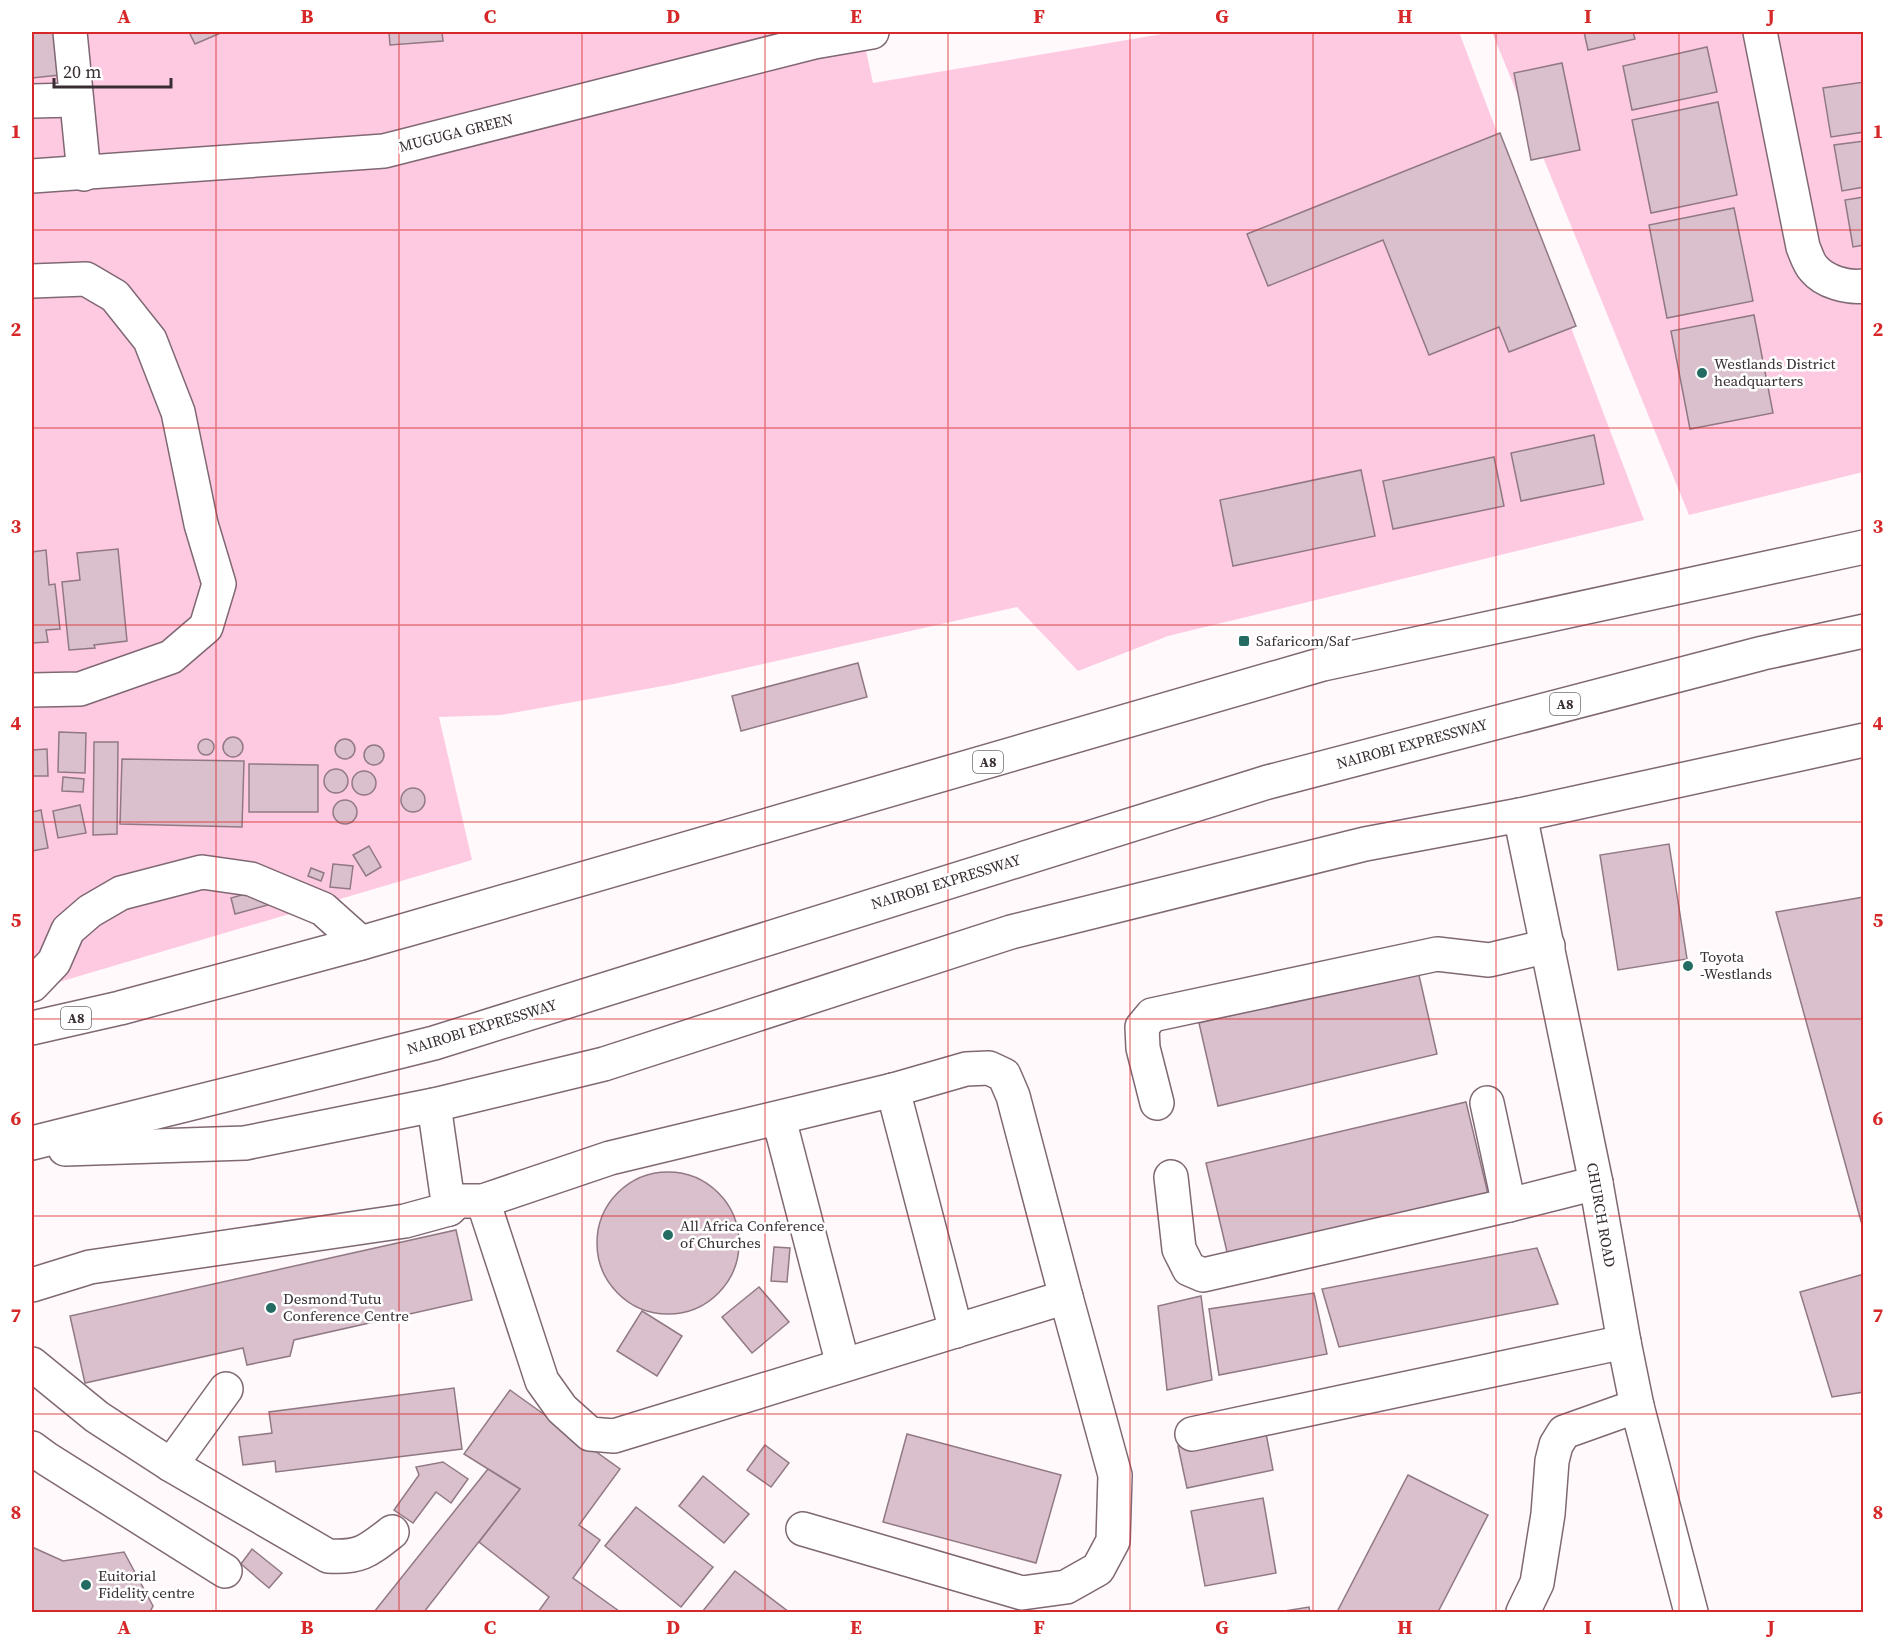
<svg xmlns="http://www.w3.org/2000/svg" width="1895" height="1644" font-family="'Source Serif 4',serif">
<rect width="100%" height="100%" fill="#fff9fc"/>
<g fill="#fecae2">
<path d="M32 32H862L873 83 1174 32H1459L1644 520 1168 636 1078 671 1017 607 674 684 501 715 439 717 472 860 32 990Z"/>
<path d="M1492 32H1863V472L1689 515Z"/>
</g>
<g fill="#dac0cc" stroke="#917984" stroke-width="1.5">
<path d="M32 32H55L60 75 32 78Z"/>
<path d="M189 32H223L195 44Z"/>
<path d="M389 32H442L443 41 390 45Z"/>
<path d="M1584 32H1633L1635 39 1588 50Z"/>
<path d="M1707 47 1717 92 1632 110 1623 66Z"/>
<path d="M1562 63 1580 150 1531 160 1514 73Z"/>
<path d="M1864 82V132L1831 137 1823 88Z"/>
<path d="M1718 102 1737 195 1651 213 1632 120Z"/>
<path d="M1500 133 1576 326 1509 352 1499 327 1429 355 1383 240 1268 286 1247 234Z"/>
<path d="M1864 141V187L1842 191 1834 145Z"/>
<path d="M1864 197V245L1853 247 1845 200Z"/>
<path d="M1734 208 1753 301 1667 318 1649 225Z"/>
<path d="M1754 315 1773 413 1690 429 1671 331Z"/>
<path d="M1594 435 1604 484 1521 501 1511 453Z"/>
<path d="M1494 457 1504 506 1393 529 1383 481Z"/>
<path d="M1361 470 1375 536 1233 566 1220 500Z"/>
<path d="M118 549 127 641 94 645 95 648 69 650 62 582 80 580 77 553Z"/>
<path d="M46 550 49 585 55 584 60 629 46 630 48 642 32 643V552Z"/>
<path d="M858 663 867 697 741 731 732 696Z"/>
<path d="M59 732 86 733 85 773 58 772Z"/>
<circle cx="233" cy="747" r="10"/>
<circle cx="345" cy="749" r="10"/>
<circle cx="206" cy="747" r="8"/>
<path d="M94 742H118L117 834 93 835Z"/>
<circle cx="374" cy="755" r="10"/>
<path d="M47 749 48 776H32V750Z"/>
<path d="M122 759 244 761 242 827 120 824Z"/>
<path d="M249 764 318 765V812H249Z"/>
<circle cx="336" cy="781" r="12"/>
<circle cx="364" cy="783" r="12"/>
<path d="M63 777 84 779 83 792 62 791Z"/>
<circle cx="413" cy="800" r="12"/>
<circle cx="345" cy="812" r="12"/>
<path d="M80 805 86 833 58 838 53 811Z"/>
<path d="M41 810 48 848 32 851V812Z"/>
<path d="M1669 844 1687 959 1618 970 1600 855Z"/>
<path d="M369 846 381 867 366 876 353 855Z"/>
<path d="M333 864 353 866 350 889 330 887Z"/>
<path d="M311 868 324 873 321 881 308 876Z"/>
<path d="M270 887 275 903 235 914 231 898Z"/>
<path d="M1864 897V1232L1776 912Z"/>
<path d="M1418 971 1437 1054 1218 1106 1199 1023Z"/>
<path d="M1466 1102 1488 1194 1228 1256 1206 1163Z"/>
<circle cx="668" cy="1243" r="71"/>
<path d="M456 1230 472 1300 294 1340 290 1356 247 1365 243 1348 85 1383 70 1316Z"/>
<path d="M774 1247 790 1248 787 1282 771 1281Z"/>
<path d="M1537 1248 1558 1304 1339 1347 1322 1289Z"/>
<path d="M1864 1274V1392L1832 1397 1800 1292Z"/>
<path d="M759 1287 789 1322 752 1353 722 1317Z"/>
<path d="M1314 1293 1327 1354 1219 1375 1209 1309Z"/>
<path d="M1201 1296 1212 1380 1167 1390 1158 1306Z"/>
<path d="M642 1311 682 1336 657 1376 617 1351Z"/>
<path d="M454 1388 462 1449 276 1472 275 1461 243 1465 239 1437 272 1433 269 1412Z"/>
<path d="M510 1390 620 1469 579 1525 600 1540 573 1578 619 1611 618 1612H538L549 1597 479 1542 520 1489 464 1454Z"/>
<path d="M1265 1428 1273 1470 1187 1488 1178 1446Z"/>
<path d="M907 1434 1061 1475 1036 1563 883 1522Z"/>
<path d="M765 1445 789 1463 771 1487 747 1470Z"/>
<path d="M443 1462 468 1479 451 1503 436 1492 413 1523 394 1510 419 1475 416 1467Z"/>
<path d="M488 1469 520 1489 424 1612H374Z"/>
<path d="M1408 1475 1488 1515 1438 1612H1337Z"/>
<path d="M703 1476 749 1514 724 1543 679 1506Z"/>
<path d="M1263 1498 1276 1573 1205 1586 1191 1511Z"/>
<path d="M636 1507 713 1567 681 1607 605 1546Z"/>
<path d="M32 1547 63 1561 124 1552 153 1606 150 1612H32Z"/>
<path d="M252 1549 282 1573 269 1588 241 1564Z"/>
<path d="M735 1571 789 1612H702Z"/>
<path d="M1309 1607 1310 1612H1278Z"/>
</g>
<g fill="none" stroke-linecap="round" stroke-linejoin="round">
<g stroke="#7f6873" stroke-width="36">
<g id="minor">
<path d="M70 32 84 174"/>
<path d="M1760 32 1803 247C1806 254 1809 264 1814 269 1825 282 1847 288 1864 286"/>
<path d="M32 101 75 100"/>
<path d="M32 176 384 151 814 42 872 32"/>
<path d="M32 281 86 279 115 296 150 340 178 412 201 524 219 584 206 627 171 657 80 689 32 690"/>
<path d="M1520 815 1596 1183 1624 1342 1637 1406 1691 1612"/>
<path d="M32 985 54 962 68 930 90 911 121 893 202 872 251 879 323 909 361 943"/>
<path d="M893 1090 956 1331"/>
<path d="M1157 1103 1143 1048 1142 1027 1152 1015 1437 954 1489 960 1548 946"/>
<path d="M1487 1103 1509 1205"/>
<path d="M779 1119 843 1365"/>
<path d="M1171 1177 1179 1249 1189 1269 1203 1275 1509 1205 1596 1183"/>
<path d="M483 1201 542 1381 562 1409 590 1434 614 1436 1066 1297"/>
<path d="M449 1209 458 1201H483L610 1158 893 1090 966 1069 989 1068 1004 1075 1013 1096 1066 1297 1115 1475 1113 1541 1098 1569 1066 1587 1022 1593 803 1529"/>
<path d="M32 1285 90 1267 405 1221 449 1209 434 1105"/>
<path d="M32 1364 97 1417 171 1465 226 1389"/>
<path d="M1192 1434 1624 1342"/>
<path d="M32 1448 47 1459 225 1571"/>
<path d="M171 1465 328 1556C360 1558 368 1551 392 1532"/>
<path d="M1523 1612 1537 1583 1548 1514 1552 1461 1556 1445 1564 1432 1637 1406"/>
</g>
</g>
<g stroke="#7f6873" stroke-width="36">
<g id="highway">
<path d="M32 1028 120 1008 361 943 1323 664 1864 547"/>
<path d="M32 1143 434 1043 1268 782 1763 653 1864 631"/>
<path d="M65 1149 245 1143 434 1105 604 1064 1011 932 1365 844 1520 815 1864 740"/>
</g>
</g>
<use href="#minor" stroke="#fff" stroke-width="33"/>
<use href="#highway" stroke="#fff" stroke-width="33"/>
</g>
<path fill="none" stroke="#d62828" stroke-width="1.5" stroke-opacity="0.55" d="M216 32V1612M399 32V1612M582 32V1612M765 32V1612M948 32V1612M1130 32V1612M1313 32V1612M1496 32V1612M1679 32V1612M32 230H1864M32 428H1864M32 625H1864M32 822H1864M32 1019H1864M32 1216H1864M32 1414H1864"/>
<g fill="#246c63" stroke="#fff" stroke-width="2">
<circle cx="1702" cy="373" r="6"/>
<rect x="1238" y="635" width="12" height="12" rx="3"/>
<circle cx="1688" cy="966" r="6"/>
<circle cx="668" cy="1235" r="6"/>
<circle cx="271" cy="1308" r="6"/>
<circle cx="86" cy="1585" r="6"/>
</g>
<g text-anchor="middle" stroke-width="5" stroke-linejoin="round" paint-order="stroke">
<g fill="#fff" stroke="#736c70" stroke-width="1.5">
<rect x="1550" y="693" width="30" height="22" rx="4.5"/>
<rect x="973" y="751" width="30" height="22" rx="4.5"/>
<rect x="61" y="1007" width="30" height="22" rx="4.5"/>
</g>
<g font-size="14" font-weight="bold" fill="#372d32">
<text x="1565" y="709">A8</text>
<text x="988" y="767">A8</text>
<text x="76" y="1023">A8</text>
</g>
<g font-size="15" fill="#372d32" stroke="#fff">
<text transform="translate(456 133) rotate(-14)" y="5">MUGUGA GREEN</text>
<text transform="translate(1412 744) rotate(-15)" y="5">NAIROBI EXPRESSWAY</text>
<text transform="translate(946 882) rotate(-17)" y="5">NAIROBI EXPRESSWAY</text>
<text transform="translate(482 1027) rotate(-17)" y="5">NAIROBI EXPRESSWAY</text>
<text transform="translate(1601 1215) rotate(80)" y="5">CHURCH ROAD</text>
</g>
<g font-size="15" fill="#372d32" stroke="#fff" text-anchor="start">
<text x="1714" y="369">Westlands District<tspan x="1714" dy="17">headquarters</tspan></text>
<text x="1256" y="646">Safaricom/Saf</text>
<text x="1700" y="962">Toyota<tspan x="1700" dy="17">-Westlands</tspan></text>
<text x="680" y="1231">All Africa Conference<tspan x="680" dy="17">of Churches</tspan></text>
<text x="283" y="1304">Desmond Tutu<tspan x="283" dy="17">Conference Centre</tspan></text>
<text x="98" y="1581">Euitorial<tspan x="98" dy="17">Fidelity centre</tspan></text>
</g>
</g>
<rect width="1895" height="1644" fill="none" stroke="#ffffff" stroke-width="66"/>
<path d="M54 78v9h117v-9" fill="none" stroke="#372d32" stroke-width="3"/>
<text x="63" y="78" font-size="18" fill="#372d32" stroke="#ffffff" stroke-width="4.5" paint-order="stroke">20 m</text>
<rect x="33" y="33" width="1829" height="1578" fill="none" stroke="#d62828" stroke-width="2"/>
<g font-size="20" text-anchor="middle" font-weight="bold" fill="#d62828">
<text x="124" y="23">A</text>
<text x="307" y="23">B</text>
<text x="490" y="23">C</text>
<text x="673" y="23">D</text>
<text x="856" y="23">E</text>
<text x="1039" y="23">F</text>
<text x="1222" y="23">G</text>
<text x="1405" y="23">H</text>
<text x="1588" y="23">I</text>
<text x="1771" y="23">J</text>
<text x="16" y="138">1</text>
<text x="1878" y="138">1</text>
<text x="16" y="336">2</text>
<text x="1878" y="336">2</text>
<text x="16" y="533">3</text>
<text x="1878" y="533">3</text>
<text x="16" y="730">4</text>
<text x="1878" y="730">4</text>
<text x="16" y="927">5</text>
<text x="1878" y="927">5</text>
<text x="16" y="1125">6</text>
<text x="1878" y="1125">6</text>
<text x="16" y="1322">7</text>
<text x="1878" y="1322">7</text>
<text x="16" y="1519">8</text>
<text x="1878" y="1519">8</text>
<text x="124" y="1634">A</text>
<text x="307" y="1634">B</text>
<text x="490" y="1634">C</text>
<text x="673" y="1634">D</text>
<text x="856" y="1634">E</text>
<text x="1039" y="1634">F</text>
<text x="1222" y="1634">G</text>
<text x="1405" y="1634">H</text>
<text x="1588" y="1634">I</text>
<text x="1771" y="1634">J</text>
</g>
</svg>
